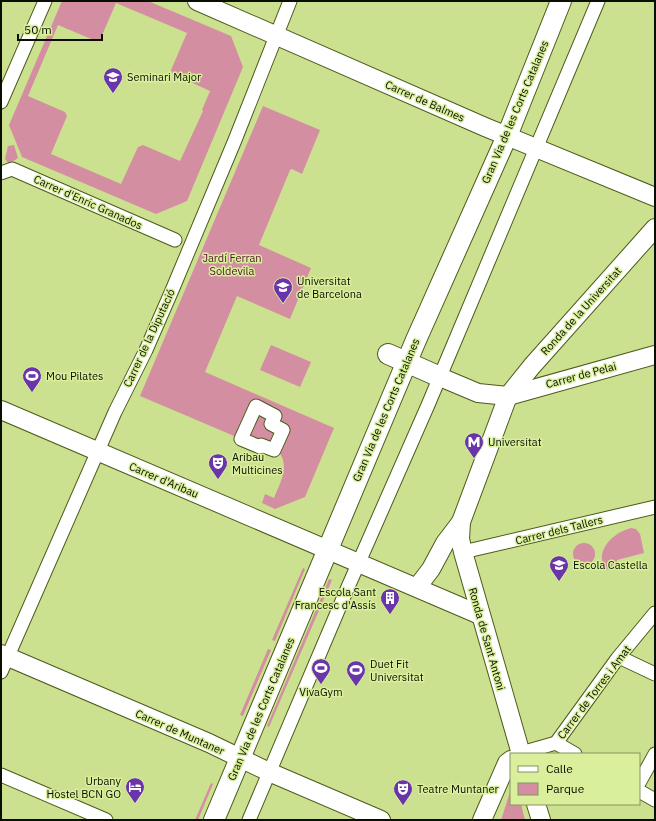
<svg xmlns="http://www.w3.org/2000/svg" width="656" height="821" font-family="'IBM Plex Sans',sans-serif">
	<style>
		.green { fill: #d48ea2; fill-rule: evenodd }
		.lines { fill: none; stroke-linecap: round; stroke-linejoin: round }
		.street-casing { stroke: #4c5a1c; stroke-width: 15 }
		.secondary-casing { stroke: #4c5a1c; stroke-width: 20 }
		.primary-casing { stroke: #4c5a1c; stroke-width: 22 }
		.street { stroke: #fff; stroke-width: 13 }
		.secondary { stroke: #fff; stroke-width: 18 }
		.primary { stroke: #fff; stroke-width: 20 }
		.labels { text-anchor: middle; stroke-width: 3; stroke-linejoin: round; paint-order: stroke }
		.poi-label { font-size: 11px; fill: #090e00; stroke: #d9ef9c; text-anchor: start }
		.street-label { font-size: 11px; fill: #090e00; stroke: #d9ef9c }
		.park-label { font-size: 11px; fill: #52112b; stroke: #d9ef9c }
	</style>
	<rect width="100%" height="100%" fill="#cce18f"/>
	<!-- green -->
	<g class="green">
		<path d="M 62,1 L 148,1 L 231,36 L 243,67 L 187,201 L 156,214 L 22,157 L 9,125 ZM 116,3 L 187,33 L 171,70 L 173,74 L 210,91 L 202,110 L 203,111 L 180,161 L 143,145 L 138,147 L 121,184 L 51,154 L 67,116 L 65,112 L 28,96 L 58,25 L 96,41 L 100,40 Z"/>
		<path d="M 263,106 L 320,130 L 302,174 L 292,169 L 290,170 L 259,245 L 311,268 L 290,319 L 237,296 L 205,372 L 334,428 L 305,497 L 275,509 L 262,503 L 265,494 L 274,498 C 280,482 290,467 279,452 L 260,447 L 140,396 Z"/>
		<path d="M 14,145 L 18,158 L 9,164 L 5,159 L 8,146 Z"/>
		<path d="M 271,345 L 311,362 L 300,387 L 260,370 Z"/>
		<path d="M 631,528 L 636,529 L 640,534 L 644,553 L 617,560 L 618,568 L 609,570 L 606,569 C 593,551 614,532 631,528 Z"/>
		<circle cx="584" cy="554" r="11"/>
		<path d="M 303,568 L 305,569 L 275,641 L 272,640 Z"/>
		<path d="M 329,579 L 332,580 L 269,727 L 267,726 Z"/>
		<path d="M 268,649 L 271,650 L 243,716 L 240,715 Z"/>
		<path d="M 211,783 L 213,784 L 198,820 L 195,820 Z"/>
		<path d="M 511,789 L 511,804 L 521,804 L 525,820 L 501,820 Z"/>
	</g>
	<g class="lines">
		<!-- street casing -->
		<g class="street-casing">
			<g id="street">
				<path d="M 1,102 L 45,1"/>
				<path d="M 1,173 L 12,169 L 175,240"/>
				<path d="M 256,406 L 275,416 L 271,424 L 283,430 L 274,450 L 261,445 L 260,447 L 241,439 Z"/>
				<path d="M 463,552 L 655,507"/>
				<path d="M 619,657 L 655,674"/>
				<path d="M 1,672 L 115,412 L 146,350 L 173,288 L 235,140 L 290,1"/>
				<path d="M 556,743 L 575,754"/>
				<path d="M 521,753 L 556,743 L 617,659 L 655,613"/>
				<path d="M 1,775 L 106,820"/>
				<path d="M 639,783 L 655,754"/>
				<path d="M 639,791 L 655,800"/>
				<path d="M 249,820 L 348,587 L 428,405 L 598,1"/>
			</g>
		</g>
		<!-- secondary casing -->
		<g class="secondary-casing">
			<g id="secondary">
				<path d="M 197,1 L 485,127 L 655,197"/>
				<path d="M 440,377 L 478,393 L 508,396 L 655,355"/>
				<path d="M 1,410 L 480,615"/>
				<path d="M 461,522 L 460,539 L 463,552 L 521,754"/>
				<path d="M 418,586 L 431,569 L 445,543 L 461,522 L 508,396 L 532,366 L 655,228"/>
				<path d="M 1,654 L 209,743 L 269,772 L 381,820"/>
				<path d="M 536,804 L 541,820"/>
				<path d="M 482,820 L 507,763 L 511,760"/>
			</g>
		</g>
		<!-- primary casing -->
		<g class="primary-casing">
			<g id="primary">
				<path d="M 388,354 L 440,377"/>
				<path d="M 214,820 L 416,340 L 507,136 L 561,1"/>
			</g>
		</g>
		<!-- street -->
		<use href="#street" class="street"/>
		<!-- secondary -->
		<use href="#secondary" class="secondary"/>
		<!-- primary -->
		<use href="#primary" class="primary"/>
	</g>
	<!-- icons -->
	<defs>
		<g id="university-pin" transform="scale(1)"><path d="M0 17L-7.5 6A9.5 9.5 0 1 1 7.5 6Z" fill="#6a34aa" stroke="#d9ef9c"/><path d="M0-5L7-2L0 1L-7-2ZM-4 1L0 2.5L4 1V4Q0 6-4 4Z" fill="#fff"/></g>
		<g id="stadium-pin" transform="scale(1)"><path d="M0 17L-7.5 6A9.5 9.5 0 1 1 7.5 6Z" fill="#6a34aa" stroke="#d9ef9c"/><path d="M0-5a6.5 5 0 1 0 0 10a6.5 5 0 1 0 0-10ZM-3.5-1.8h7v3.6h-7Z" fill="#fff"/></g>
		<g id="metro-pin" transform="scale(1)"><path d="M0 17L-7.5 6A9.5 9.5 0 1 1 7.5 6Z" fill="#6a34aa" stroke="#d9ef9c"/><path d="M-5.5 5V-5H-3L0 0L3-5H5.5V5H3V-.5L0 4L-3-.5V5Z" fill="#fff"/></g>
		<g id="theatre-pin" transform="scale(1)"><path d="M0 17L-7.5 6A9.5 9.5 0 1 1 7.5 6Z" fill="#6a34aa" stroke="#d9ef9c"/><path d="M-5-5.5Q0-4 5-5.5V0Q5 5 0 6Q-5 5-5 0ZM-3.3-2.5H-1v1.5H-3.3ZM1-2.5H3.3v1.5H1ZM-2.8 1Q0 5.5 2.8 1Z" fill="#fff"/></g>
		<g id="school-pin" transform="scale(1)"><path d="M0 17L-7.5 6A9.5 9.5 0 1 1 7.5 6Z" fill="#6a34aa" stroke="#d9ef9c"/><path d="M0-5L7-2L0 1L-7-2ZM-4 1L0 2.5L4 1V4Q0 6-4 4Z" fill="#fff"/></g>
		<g id="building-pin" transform="scale(1)"><path d="M0 17L-7.5 6A9.5 9.5 0 1 1 7.5 6Z" fill="#6a34aa" stroke="#d9ef9c"/><path d="M-4-6H4V6H1V3H-1V6H-4ZM-2.5-4.3h1.7v1.8h-1.7ZM.8-4.3h1.7v1.8H.8ZM-2.5-1h1.7V.8h-1.7ZM.8-1h1.7V.8H.8Z" fill="#fff"/></g>
		<g id="hotel-pin" transform="scale(1)"><path d="M0 17L-7.5 6A9.5 9.5 0 1 1 7.5 6Z" fill="#6a34aa" stroke="#d9ef9c"/><path d="M-6-4.5h1.5V1H6V5H4.5V3h-9V5H-6ZM-4 0a1.8 1.8 0 1 1 3.6 0ZM.5 0V-2.5h3Q6-2.5 6 0Z" fill="#fff"/></g>
	</defs>
	<g fill-rule="evenodd">
		<use href="#university-pin" x="113" y="77"/>
		<use href="#university-pin" x="283" y="287"/>
		<use href="#stadium-pin" x="32" y="376"/>
		<use href="#metro-pin" x="474" y="442"/>
		<use href="#theatre-pin" x="218" y="463"/>
		<use href="#school-pin" x="559" y="565"/>
		<use href="#building-pin" x="390" y="598"/>
		<use href="#stadium-pin" x="321" y="668"/>
		<use href="#stadium-pin" x="356" y="670"/>
		<use href="#hotel-pin" x="135" y="787"/>
		<use href="#theatre-pin" x="403" y="789"/>
	</g>
	<g class="labels">
		<!-- poi labels -->
		<g class="poi-label">
			<text x="127" y="81">Seminari Major</text>
			<text x="297" y="285">Universitat<tspan x="297" dy="13">de Barcelona</tspan></text>
			<text x="46" y="380">Mou Pilates</text>
			<text x="488" y="446">Universitat</text>
			<text x="232" y="461">Aribau<tspan x="232" dy="13">Multicines</tspan></text>
			<text x="573" y="569">Escola Castella</text>
			<text x="376" y="596" text-anchor="end">Escola Sant<tspan x="376" dy="13">Francesc d'Assís</tspan></text>
			<text x="370" y="668">Duet Fit<tspan x="370" dy="13">Universitat</tspan></text>
			<text x="321" y="696" text-anchor="middle">VivaGym</text>
			<text x="121" y="785" text-anchor="end">Urbany<tspan x="121" dy="13">Hostel BCN GO</tspan></text>
			<text x="417" y="793">Teatre Muntaner</text>
		</g>
		<!-- street labels -->
		<g class="street-label">
			<text transform="translate(425 101) rotate(24)" y="4">Carrer de Balmes</text>
			<text transform="translate(515 112) rotate(-67)" y="4">Gran Via de les Corts Catalanes</text>
			<text transform="translate(88 202) rotate(24)" y="4">Carrer d'Enric Granados</text>
			<text transform="translate(581 311) rotate(-48)" y="4">Ronda de la Universitat</text>
			<text transform="translate(149 338) rotate(-65)" y="4">Carrer de la Diputació</text>
			<text transform="translate(581 375) rotate(-15)" y="4">Carrer de Pelai</text>
			<text transform="translate(386 410) rotate(-67)" y="4">Gran Via de les Corts Catalanes</text>
			<text transform="translate(164 480) rotate(23)" y="4">Carrer d'Aribau</text>
			<text transform="translate(559 530) rotate(-14)" y="4">Carrer dels Tallers</text>
			<text transform="translate(487 639) rotate(74)" y="4">Ronda de Sant Antoni</text>
			<text transform="translate(594 692) rotate(-53)" y="4">Carrer de Torres i Amat</text>
			<text transform="translate(261 709) rotate(-67)" y="4">Gran Via de les Corts Catalanes</text>
			<text transform="translate(180 732) rotate(24)" y="4">Carrer de Muntaner</text>
		</g>
		<!-- park labels -->
		<g class="park-label">
			<text x="232" y="262">Jardí Ferran<tspan x="232" dy="13">Soldevila</tspan></text>
		</g>
	</g>
	<!-- border -->
	<rect width="656" height="821" fill="none" stroke="#090e00" stroke-width="4"/>
	<!-- legend -->
	<rect x="510" y="753" width="130" height="52" fill="#d9ef9c" stroke="#86955e"/>
	<rect x="518" y="766" width="20" height="6" fill="#ffffff" stroke="#86955e"/>
	<text x="546" y="773" font-size="12" fill="#090e00">Calle</text>
	<rect x="518" y="783" width="20" height="12" fill="#d48ea2" stroke="#86955e"/>
	<text x="546" y="793" font-size="12" fill="#090e00">Parque</text>
	<!-- scale -->
	<path d="M18 34v6h84v-6" fill="none" stroke="#090e00" stroke-width="2"/>
	<text x="24" y="34" font-size="12" fill="#090e00" stroke="#d9ef9c" stroke-width="3" paint-order="stroke">50 m</text>
</svg>
